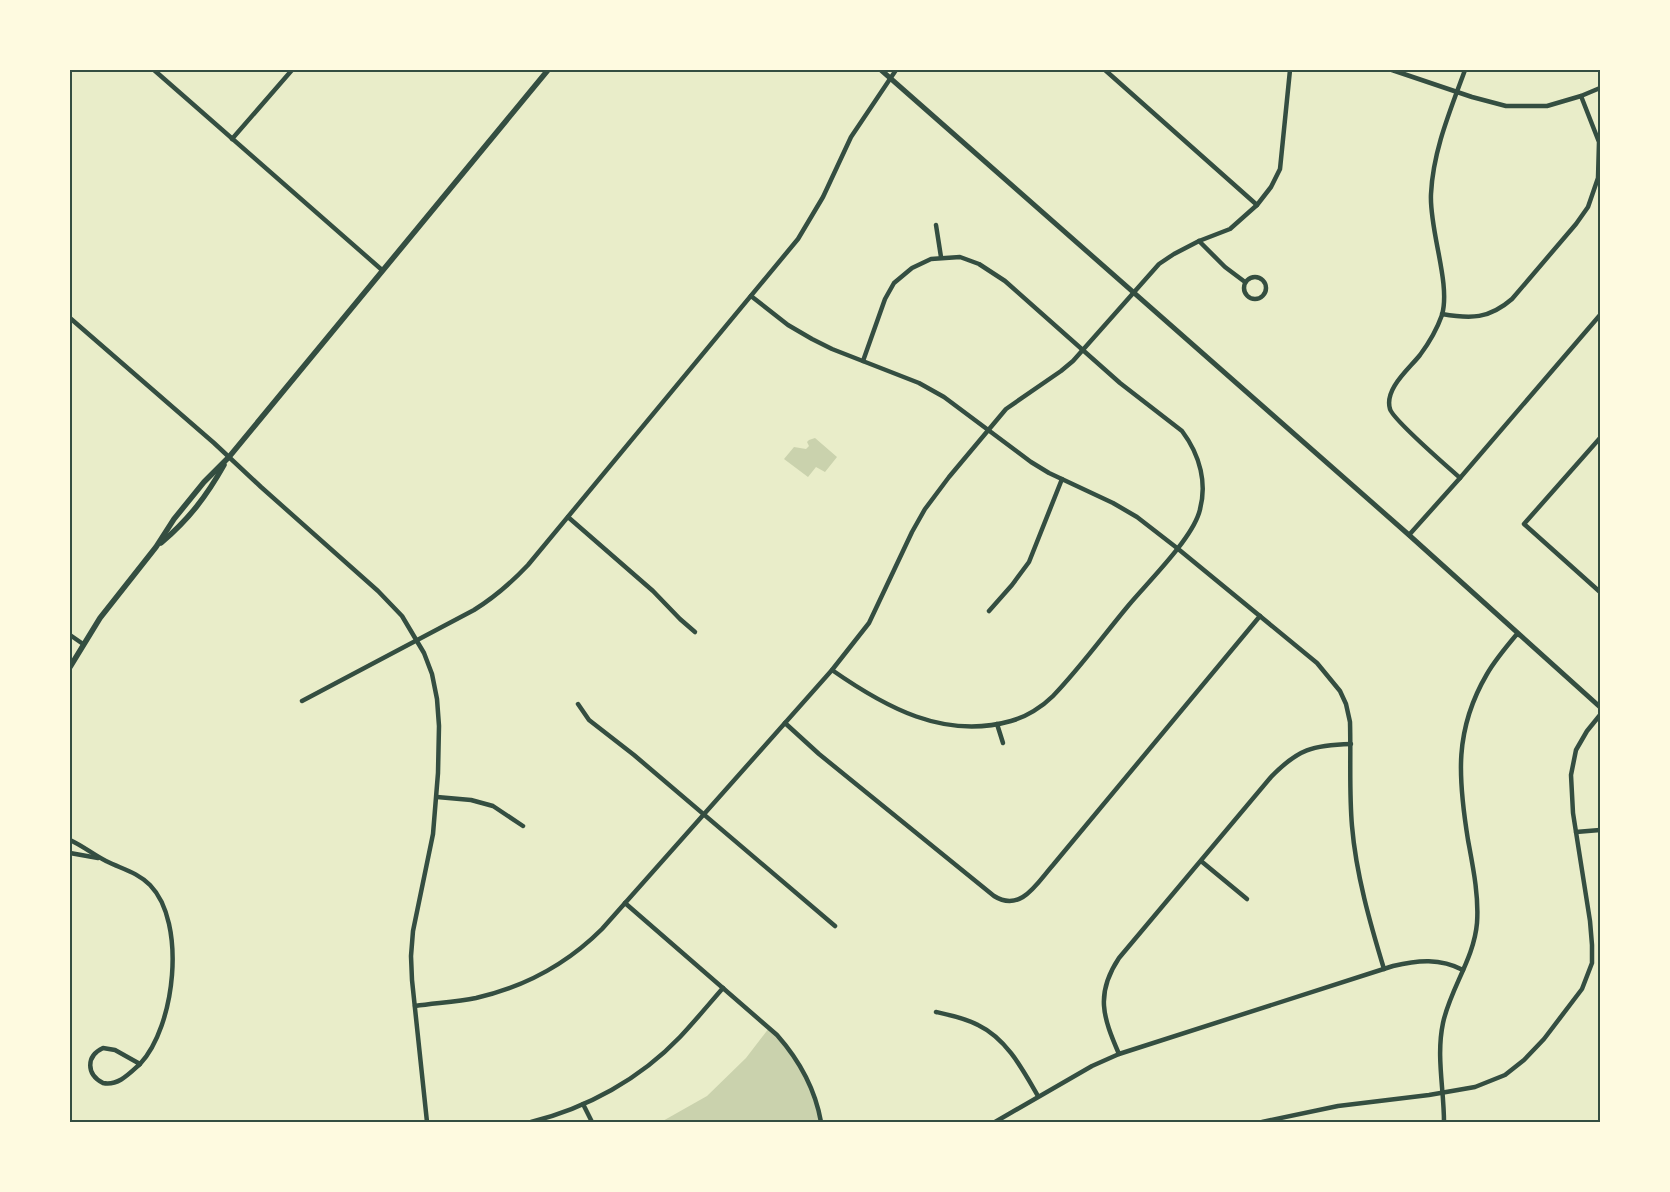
<svg xmlns="http://www.w3.org/2000/svg" width="1670" height="1192" font-family="'Nunito Sans',sans-serif">
	<style>
		.green { fill: #cad2ad }
		.lines { fill: none; stroke-linecap: round; stroke-linejoin: round }
		.minor { stroke: #344e41; stroke-width: 4.5 }
		.tertiary { stroke: #344e41; stroke-width: 5 }
		.secondary { stroke: #344e41; stroke-width: 5.5 }
		.neatline { fill: none; stroke: #344e41; stroke-width: 2 }
	</style>
	<rect width="100%" height="100%" fill="#e9edc9"/>
	<!-- green -->
	<g class="green">
		<path d="M 815,438 L 837,457 L 825,472 L 816,467 L 808,477 L 784,459 L 794,447 L 806,449 L 809,446 L 807,442 L 809,440 Z"/>
		<path d="M 769,1028 L 790,1050 L 814,1092 L 820,1122 L 661,1122 L 707,1096 L 746,1058 Z"/>
	</g>
	<g class="lines">
		<!-- minor -->
		<g class="minor">
			<path d="M 154,70 L 382,270"/>
			<path d="M 1105,70 L 1257,205"/>
			<path d="M 1392,70 L 1472,97 L 1506,106 L 1547,106 L 1581,96"/>
			<path d="M 232,139 L 292,70"/>
			<path d="M 936,225 L 941,257"/>
			<path d="M 1199,241 L 1225,267 L 1245,282"/>
			<circle cx="1255" cy="288" r="11"/>
			<path d="M 751,296 L 788,325 L 812,339 L 832,349 L 919,383 L 944,397 L 1031,462 L 1049,473 L 1113,503 L 1137,517 L 1177,548 L 1317,663 L 1340,691 L 1346,704 L 1350,722 C 1351,757 1349,792 1352,826 C 1356,874 1370,923 1384,969"/>
			<path d="M 1442,314 C 1471,319 1489,319 1512,299 L 1576,224 L 1588,207 L 1598,178 L 1599,142 L 1581,96 L 1600,88"/>
			<path d="M 70,318 L 214,443 L 261,487 L 378,591 L 402,616 L 424,653 L 432,674 L 437,699 L 439,726 L 438,773 L 433,834 L 413,931 L 411,956 L 412,980 L 427,1122"/>
			<path d="M 1600,438 L 1524,524 L 1600,592"/>
			<path d="M 1460,478 C 1448,467 1393,420 1390,409 C 1384,389 1409,369 1420,355 C 1429,343 1437,329 1442,315 C 1451,283 1429,230 1431,194 C 1433,151 1450,111 1465,70"/>
			<path d="M 568,517 L 653,591 L 680,619 L 695,632"/>
			<path d="M 1409,535 L 1460,478 L 1600,315"/>
			<path d="M 989,611 L 1012,585 L 1029,562 L 1062,479"/>
			<path d="M 70,635 L 83,644"/>
			<path d="M 832,670 C 885,707 944,740 1011,721 C 1026,717 1042,707 1053,696 C 1080,668 1103,636 1128,606 C 1148,582 1190,541 1199,513 C 1208,484 1200,455 1182,431 L 1120,383 L 1005,281 L 979,264 L 960,257 L 931,259 L 912,268 L 894,283 L 885,299 L 863,361"/>
			<path d="M 302,701 L 474,610 C 495,597 511,583 528,565 L 798,239 L 823,197 L 851,137 L 896,70"/>
			<path d="M 578,704 L 589,720 L 634,755 L 835,926"/>
			<path d="M 785,723 L 819,754 L 994,896 C 1021,913 1037,883 1053,865 L 1260,616"/>
			<path d="M 997,724 L 1003,743"/>
			<path d="M 437,797 L 471,800 L 493,806 L 523,826"/>
			<path d="M 1576,832 L 1600,830"/>
			<path d="M 70,840 C 83,846 94,855 106,861 C 122,869 137,872 150,885 C 187,923 175,1027 140,1064"/>
			<path d="M 70,853 L 98,858"/>
			<path d="M 1201,861 L 1247,899"/>
			<path d="M 625,903 L 777,1035 C 800,1061 815,1088 821,1122"/>
			<path d="M 415,1006 C 435,1003 456,1002 476,998 C 524,987 567,964 602,929 L 832,670 L 869,623 L 912,532 L 925,509 L 949,477 L 1006,409 L 1061,371 L 1073,361 L 1159,264 L 1174,254 L 1199,241 L 1230,229 L 1257,205 L 1271,187 L 1280,169 L 1290,70"/>
			<path d="M 936,1012 C 950,1015 965,1018 978,1025 C 1007,1039 1023,1070 1038,1096"/>
			<path d="M 103,1048 L 115,1050 L 140,1064 C 129,1074 118,1086 103,1083 C 86,1074 86,1056 103,1048 Z"/>
			<path d="M 1119,1054 C 1103,1017 1095,994 1119,958 L 1271,777 C 1298,749 1313,745 1351,744"/>
			<path d="M 583,1104 L 592,1122"/>
			<path d="M 531,1122 C 587,1108 640,1079 680,1037 C 695,1021 709,1004 723,988"/>
			<path d="M 995,1122 L 1092,1066 L 1119,1054 L 1393,966 C 1418,960 1440,958 1463,970"/>
			<path d="M 1262,1122 L 1338,1106 L 1429,1095 L 1475,1087 L 1505,1075 L 1524,1060 L 1544,1039 L 1582,989 L 1592,963 L 1592,945 L 1590,921 L 1573,813 L 1571,775 L 1576,750 L 1587,731 L 1600,715"/>
			<path d="M 1444,1122 C 1444,1089 1436,1056 1443,1023 C 1450,989 1474,959 1477,923 C 1479,896 1473,867 1468,840 C 1458,778 1454,730 1487,674 C 1495,660 1506,647 1517,634 L 1519,635"/>
		</g>
		<!-- tertiary -->
		<path class="tertiary" d="M 881,70 L 1409,535 L 1600,707"/>
		<!-- secondary -->
		<g class="secondary">
			<path d="M 161,543 C 189,519 206,497 224,465"/>
			<path d="M 70,667 L 100,618 L 156,547 L 174,519 L 204,482 L 229,457 L 548,70"/>
		</g>
	</g>
	<!-- border -->
	<rect width="1670" height="1192" fill="none" stroke="#fefae0" stroke-width="142"/>
	<rect x="71" y="71" width="1528" height="1050" class="neatline"/>
</svg>
